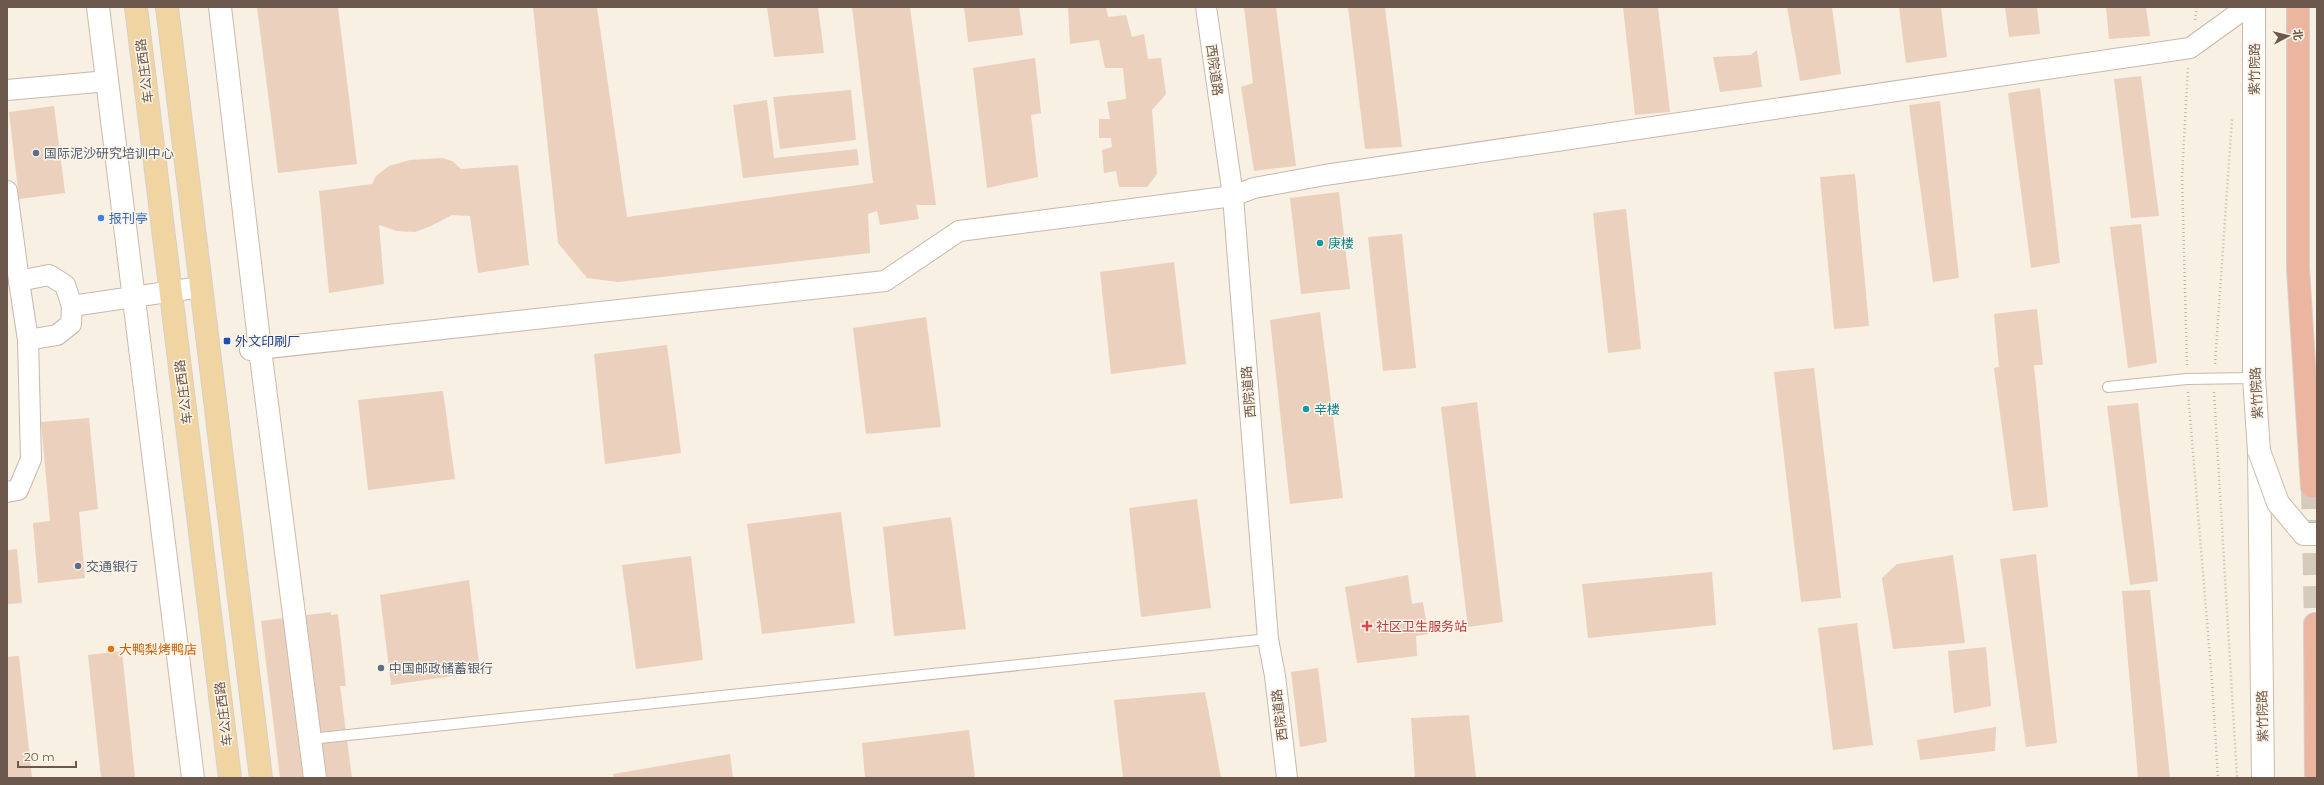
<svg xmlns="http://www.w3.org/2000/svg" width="2324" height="785" font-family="Montserrat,'Noto Sans SC',sans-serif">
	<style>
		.building { fill: #ead0bd }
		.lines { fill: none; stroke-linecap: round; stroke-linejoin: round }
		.highway-tunnel { stroke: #d5cabc; stroke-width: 22; stroke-dasharray: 22 11; stroke-linecap: butt }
		.lane-casing { stroke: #c7b8ab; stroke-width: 12 }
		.street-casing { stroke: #c7b8ab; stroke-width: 22 }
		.secondary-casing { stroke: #ccbaab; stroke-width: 24 }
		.primary-casing { stroke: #d6d0cd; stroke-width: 24 }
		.highway-casing { stroke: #d6d0cd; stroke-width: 24 }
		.path { stroke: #ceb3a1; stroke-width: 2.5; stroke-dasharray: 1 3; stroke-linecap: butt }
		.lane { stroke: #fff; stroke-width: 10 }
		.street { stroke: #fff; stroke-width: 20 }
		.secondary { stroke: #fff; stroke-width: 22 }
		.primary { stroke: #f0d4a2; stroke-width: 22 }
		.highway { stroke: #ebb5a0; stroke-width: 22 }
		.secondary-bridge-casing { stroke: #ccbaab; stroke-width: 24; stroke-linecap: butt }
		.secondary-bridge { stroke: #fff; stroke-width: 22 }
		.service-dot { fill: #5c6f8a; stroke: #fcf4e7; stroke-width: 1.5 }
		.shop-dot { fill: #3f7fe0; stroke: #fcf4e7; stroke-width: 1.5 }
		.culture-dot { fill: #0f9aa8; stroke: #fcf4e7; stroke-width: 1.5 }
		.transit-dot { fill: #1a4fb4; stroke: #fcf4e7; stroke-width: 1.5 }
		.health-dot { fill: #e0444e; stroke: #fcf4e7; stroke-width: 1.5 }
		.food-dot { fill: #e8710a; stroke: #fcf4e7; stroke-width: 1.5 }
		.labels { text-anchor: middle; stroke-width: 3; stroke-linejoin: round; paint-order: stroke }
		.street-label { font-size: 13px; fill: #6c584c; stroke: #fcf4e7 }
		.service-label { font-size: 13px; fill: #4e5e75; stroke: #fcf4e7; text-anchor: start }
		.shop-label { font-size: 13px; fill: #366cbe; stroke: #fcf4e7; text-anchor: start }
		.culture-label { font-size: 13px; fill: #0d838f; stroke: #fcf4e7; text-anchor: start }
		.transit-label { font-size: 13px; fill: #164399; stroke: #fcf4e7; text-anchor: start }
		.health-label { font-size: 13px; fill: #be3a42; stroke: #fcf4e7; text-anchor: start }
		.food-label { font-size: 13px; fill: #c56008; stroke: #fcf4e7; text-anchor: start }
	</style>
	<rect width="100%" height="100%" fill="#f8f0e2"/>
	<!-- building -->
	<g class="building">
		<path d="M 257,7 L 338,7 L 357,164 L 278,173 Z"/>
		<path d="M 533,7 L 597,7 L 627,217 L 873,183 L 852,7 L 910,7 L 936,205 L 916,205 L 919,219 L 880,225 L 877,211 L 868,214 L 870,253 L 618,282 L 587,278 L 558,243 Z"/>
		<path d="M 767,7 L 818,7 L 824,53 L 774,57 Z"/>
		<path d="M 964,7 L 1019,7 L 1023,35 L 968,42 Z"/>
		<path d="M 1068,7 L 1106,7 L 1108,17 L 1126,15 L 1132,37 L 1144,34 L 1148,59 L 1161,58 L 1166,94 L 1152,110 L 1157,174 L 1147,187 L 1119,187 L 1116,171 L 1104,173 L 1102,150 L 1112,147 L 1111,138 L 1099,138 L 1099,119 L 1110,119 L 1107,102 L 1126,99 L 1123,68 L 1105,68 L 1099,40 L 1070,44 Z"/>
		<path d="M 1244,7 L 1276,7 L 1296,166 L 1254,171 L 1241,87 L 1253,83 Z"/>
		<path d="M 1348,7 L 1385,7 L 1402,147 L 1365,149 Z"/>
		<path d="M 1623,7 L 1658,7 L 1670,112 L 1635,115 Z"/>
		<path d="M 1787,7 L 1832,7 L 1841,74 L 1800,81 Z"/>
		<path d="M 1899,7 L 1941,7 L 1947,57 L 1906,63 Z"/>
		<path d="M 2005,7 L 2037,7 L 2040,34 L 2009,37 Z"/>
		<path d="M 2106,7 L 2146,7 L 2150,36 L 2109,39 Z"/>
		<path d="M 1757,50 L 1762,87 L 1720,92 L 1713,57 L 1751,55 Z"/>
		<path d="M 1035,58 L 1041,113 L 1031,115 L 1038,177 L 987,188 L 973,68 Z"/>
		<path d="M 2141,76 L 2159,216 L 2131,218 L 2114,79 Z"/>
		<path d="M 2040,88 L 2060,263 L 2031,268 L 2008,93 Z"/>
		<path d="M 851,90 L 856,140 L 780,149 L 773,97 Z"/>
		<path d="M 767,100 L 774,158 L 857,149 L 859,165 L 743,178 L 733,105 Z"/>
		<path d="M 1940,101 L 1959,278 L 1933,282 L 1909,105 Z"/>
		<path d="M 54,106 L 65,193 L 19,199 L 9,112 Z"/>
		<path d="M 442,158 L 452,161 L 461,169 L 518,165 L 529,265 L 478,273 L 470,216 L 452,215 L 431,226 L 415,232 L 397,231 L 379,225 L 384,284 L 329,293 L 319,191 L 372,184 L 376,176 L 389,166 L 410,160 Z"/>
		<path d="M 1855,174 L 1869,326 L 1834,329 L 1820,177 Z"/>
		<path d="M 1339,192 L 1350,289 L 1301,294 L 1290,198 Z"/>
		<path d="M 1626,209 L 1641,349 L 1608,353 L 1593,213 Z"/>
		<path d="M 2141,224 L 2157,363 L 2128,368 L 2110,227 Z"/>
		<path d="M 1402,234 L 1416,368 L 1383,371 L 1368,237 Z"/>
		<path d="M 1174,262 L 1186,364 L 1111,374 L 1100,272 Z"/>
		<path d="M 2037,309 L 2043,365 L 2034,365 L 2048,507 L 2013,511 L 1994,368 L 1999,367 L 1994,314 Z"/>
		<path d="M 1320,312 L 1343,498 L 1290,504 L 1270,320 Z"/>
		<path d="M 926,317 L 941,427 L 866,434 L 853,328 Z"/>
		<path d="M 667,345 L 681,453 L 605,464 L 594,354 Z"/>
		<path d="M 1814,368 L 1841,598 L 1801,602 L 1774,372 Z"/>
		<path d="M 443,391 L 455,479 L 368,490 L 358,400 Z"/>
		<path d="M 1477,402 L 1503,622 L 1468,627 L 1441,407 Z"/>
		<path d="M 2138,403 L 2158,581 L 2130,585 L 2107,406 Z"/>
		<path d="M 89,418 L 98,509 L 79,512 L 85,578 L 38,583 L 33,523 L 50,521 L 41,422 Z"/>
		<path d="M 1197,499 L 1211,608 L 1141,617 L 1129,508 Z"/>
		<path d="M 841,512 L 855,623 L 762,634 L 747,524 Z"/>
		<path d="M 951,517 L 966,629 L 894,636 L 883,527 Z"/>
		<path d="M 17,549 L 22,603 L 7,604 L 7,550 Z"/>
		<path d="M 2036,554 L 2057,743 L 2026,747 L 2000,559 Z"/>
		<path d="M 1953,555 L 1965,643 L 1893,649 L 1882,578 L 1897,564 Z"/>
		<path d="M 691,556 L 703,660 L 636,669 L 622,565 Z"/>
		<path d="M 1712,572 L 1716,625 L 1588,638 L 1582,584 Z"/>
		<path d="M 1408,575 L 1412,604 L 1423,602 L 1428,634 L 1416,636 L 1417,656 L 1357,663 L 1345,587 Z"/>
		<path d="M 469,580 L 480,672 L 391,685 L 380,595 Z"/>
		<path d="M 2150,590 L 2170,777 L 2138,778 L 2122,591 Z"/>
		<path d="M 331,612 L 331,615 L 338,614 L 346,686 L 340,686 L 352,778 L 280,778 L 261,621 Z"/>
		<path d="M 1857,623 L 1873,745 L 1833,750 L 1818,628 Z"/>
		<path d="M 1986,647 L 1991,706 L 1954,713 L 1948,651 Z"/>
		<path d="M 122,651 L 135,778 L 101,778 L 88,655 Z"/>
		<path d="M 19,656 L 32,778 L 7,778 L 7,657 Z"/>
		<path d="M 1318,668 L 1327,742 L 1300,747 L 1291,672 Z"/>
		<path d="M 1205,692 L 1221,778 L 1123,778 L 1114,700 Z"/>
		<path d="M 1469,715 L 1476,778 L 1415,778 L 1411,718 Z"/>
		<path d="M 1996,727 L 1995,751 L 1920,760 L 1917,740 Z"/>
		<path d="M 969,730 L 975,778 L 865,778 L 862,743 Z"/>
		<path d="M 730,754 L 733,778 L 614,778 L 613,774 Z"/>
	</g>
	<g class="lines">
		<!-- highway-tunnel -->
		<path class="highway-tunnel" d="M 2312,487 L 2315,624"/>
		<!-- lane casing -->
		<g class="lane-casing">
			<g id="lane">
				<path d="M 2108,387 L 2187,379 L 2254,378"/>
				<path d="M 310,739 L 1268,639"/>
			</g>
		</g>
		<!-- street casing -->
		<g class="street-casing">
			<g id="street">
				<path d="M 1206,7 L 1233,196 L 1268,639 L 1275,676 L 1287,778"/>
				<path d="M 7,90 L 108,81"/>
				<path d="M 7,191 L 19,281"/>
				<path d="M 72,306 L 71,324 L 57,335 L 28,340 L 19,281 L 49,275 L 65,285 L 72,306 L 201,287"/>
				<path d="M 250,350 L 885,281 L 959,231 L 1233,196 L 1254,188 L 1325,175 L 2190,48 L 2247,7"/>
				<path d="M 7,492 L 18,490 L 31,459 L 28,340"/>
			</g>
		</g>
		<!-- secondary casing -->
		<g class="secondary-casing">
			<g id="secondary">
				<path d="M 98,7 L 193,778"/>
				<path d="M 220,7 L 260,349 L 315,778"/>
				<path d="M 2254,7 L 2254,378 L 2259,451 L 2263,778"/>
			</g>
		</g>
		<!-- primary casing -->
		<g class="primary-casing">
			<g id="primary">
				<path d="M 136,7 L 230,778"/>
				<path d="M 167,7 L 261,778"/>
			</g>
		</g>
		<!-- highway casing -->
		<g class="highway-casing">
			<g id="highway">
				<path d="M 2298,7 L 2298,269 L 2312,487"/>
				<path d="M 2315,624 L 2316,778"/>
			</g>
		</g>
		<!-- path -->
		<g class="path">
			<path d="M 2195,20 L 2197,7"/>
			<path d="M 2215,364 L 2232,119"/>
			<path d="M 2187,365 L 2182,177 L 2188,67"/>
			<path d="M 2188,392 L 2212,682 L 2218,778"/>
			<path d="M 2214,392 L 2237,778"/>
		</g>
		<!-- lane -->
		<use href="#lane" class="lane"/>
		<!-- street -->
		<use href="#street" class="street"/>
		<!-- secondary -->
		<use href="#secondary" class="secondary"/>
		<!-- primary -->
		<use href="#primary" class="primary"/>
		<!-- highway -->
		<use href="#highway" class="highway"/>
		<!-- secondary-bridge casing -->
		<g class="secondary-bridge-casing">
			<path id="secondary-bridge" d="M 2259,451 L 2278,503 L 2304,534 L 2317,534"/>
		</g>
		<!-- secondary-bridge -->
		<use href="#secondary-bridge" class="secondary-bridge"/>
	</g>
	<!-- markers -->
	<g class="service-dot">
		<circle cx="36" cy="153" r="4"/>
		<circle cx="78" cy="566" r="4"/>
		<circle cx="381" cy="668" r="4"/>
	</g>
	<circle class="shop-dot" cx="101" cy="218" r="4"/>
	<g class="culture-dot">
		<circle cx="1320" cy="243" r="4"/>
		<circle cx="1306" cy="409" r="4"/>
	</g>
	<rect class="transit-dot" x="223" y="337" width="8" height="8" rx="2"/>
	<path class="health-dot" d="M1365 620h4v4h4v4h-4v4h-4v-4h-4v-4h4z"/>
	<circle class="food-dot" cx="111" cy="649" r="4"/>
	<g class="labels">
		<!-- street labels -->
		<g class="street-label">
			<text transform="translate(2254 69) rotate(-90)" y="5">紫竹院路</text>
			<text transform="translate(1215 70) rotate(82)" y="5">西院道路</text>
			<text transform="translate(144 71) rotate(-97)" y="5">车公庄西路</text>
			<text transform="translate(183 392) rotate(-97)" y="5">车公庄西路</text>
			<text transform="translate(1248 392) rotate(-95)" y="5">西院道路</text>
			<text transform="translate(2256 393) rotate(-93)" y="5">紫竹院路</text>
			<text transform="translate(223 714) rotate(-97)" y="5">车公庄西路</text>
			<text transform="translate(1279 715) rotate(-97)" y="5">西院道路</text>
			<text transform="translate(2262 716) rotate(-91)" y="5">紫竹院路</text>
		</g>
		<!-- service labels -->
		<g class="service-label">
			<text x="44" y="158">国际泥沙研究培训中心</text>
			<text x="86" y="571">交通银行</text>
			<text x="389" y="673">中国邮政储蓄银行</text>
		</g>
		<!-- shop labels -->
		<g class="shop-label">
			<text x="109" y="223">报刊亭</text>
		</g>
		<!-- culture labels -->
		<g class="culture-label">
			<text x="1328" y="248">庚楼</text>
			<text x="1314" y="414">辛楼</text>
		</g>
		<!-- transit labels -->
		<g class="transit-label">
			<text x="235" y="346">外文印刷厂</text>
		</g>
		<!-- health labels -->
		<g class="health-label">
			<text x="1376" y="631">社区卫生服务站</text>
		</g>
		<!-- food labels -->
		<g class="food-label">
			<text x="119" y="654">大鸭梨烤鸭店</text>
		</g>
	</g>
	<!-- border -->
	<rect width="2324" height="785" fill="none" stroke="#6c584c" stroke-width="16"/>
	<!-- north arrow -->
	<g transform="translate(2288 36) rotate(83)" stroke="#fcf4e7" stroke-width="3" paint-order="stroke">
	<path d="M0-3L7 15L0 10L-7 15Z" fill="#6c584c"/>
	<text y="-6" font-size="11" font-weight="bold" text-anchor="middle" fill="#6c584c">北</text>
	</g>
	<!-- scale -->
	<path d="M18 761v6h58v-6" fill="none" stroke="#6c584c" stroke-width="2"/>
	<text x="24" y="761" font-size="12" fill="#6c584c" stroke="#fcf4e7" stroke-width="3" paint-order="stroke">20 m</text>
</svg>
